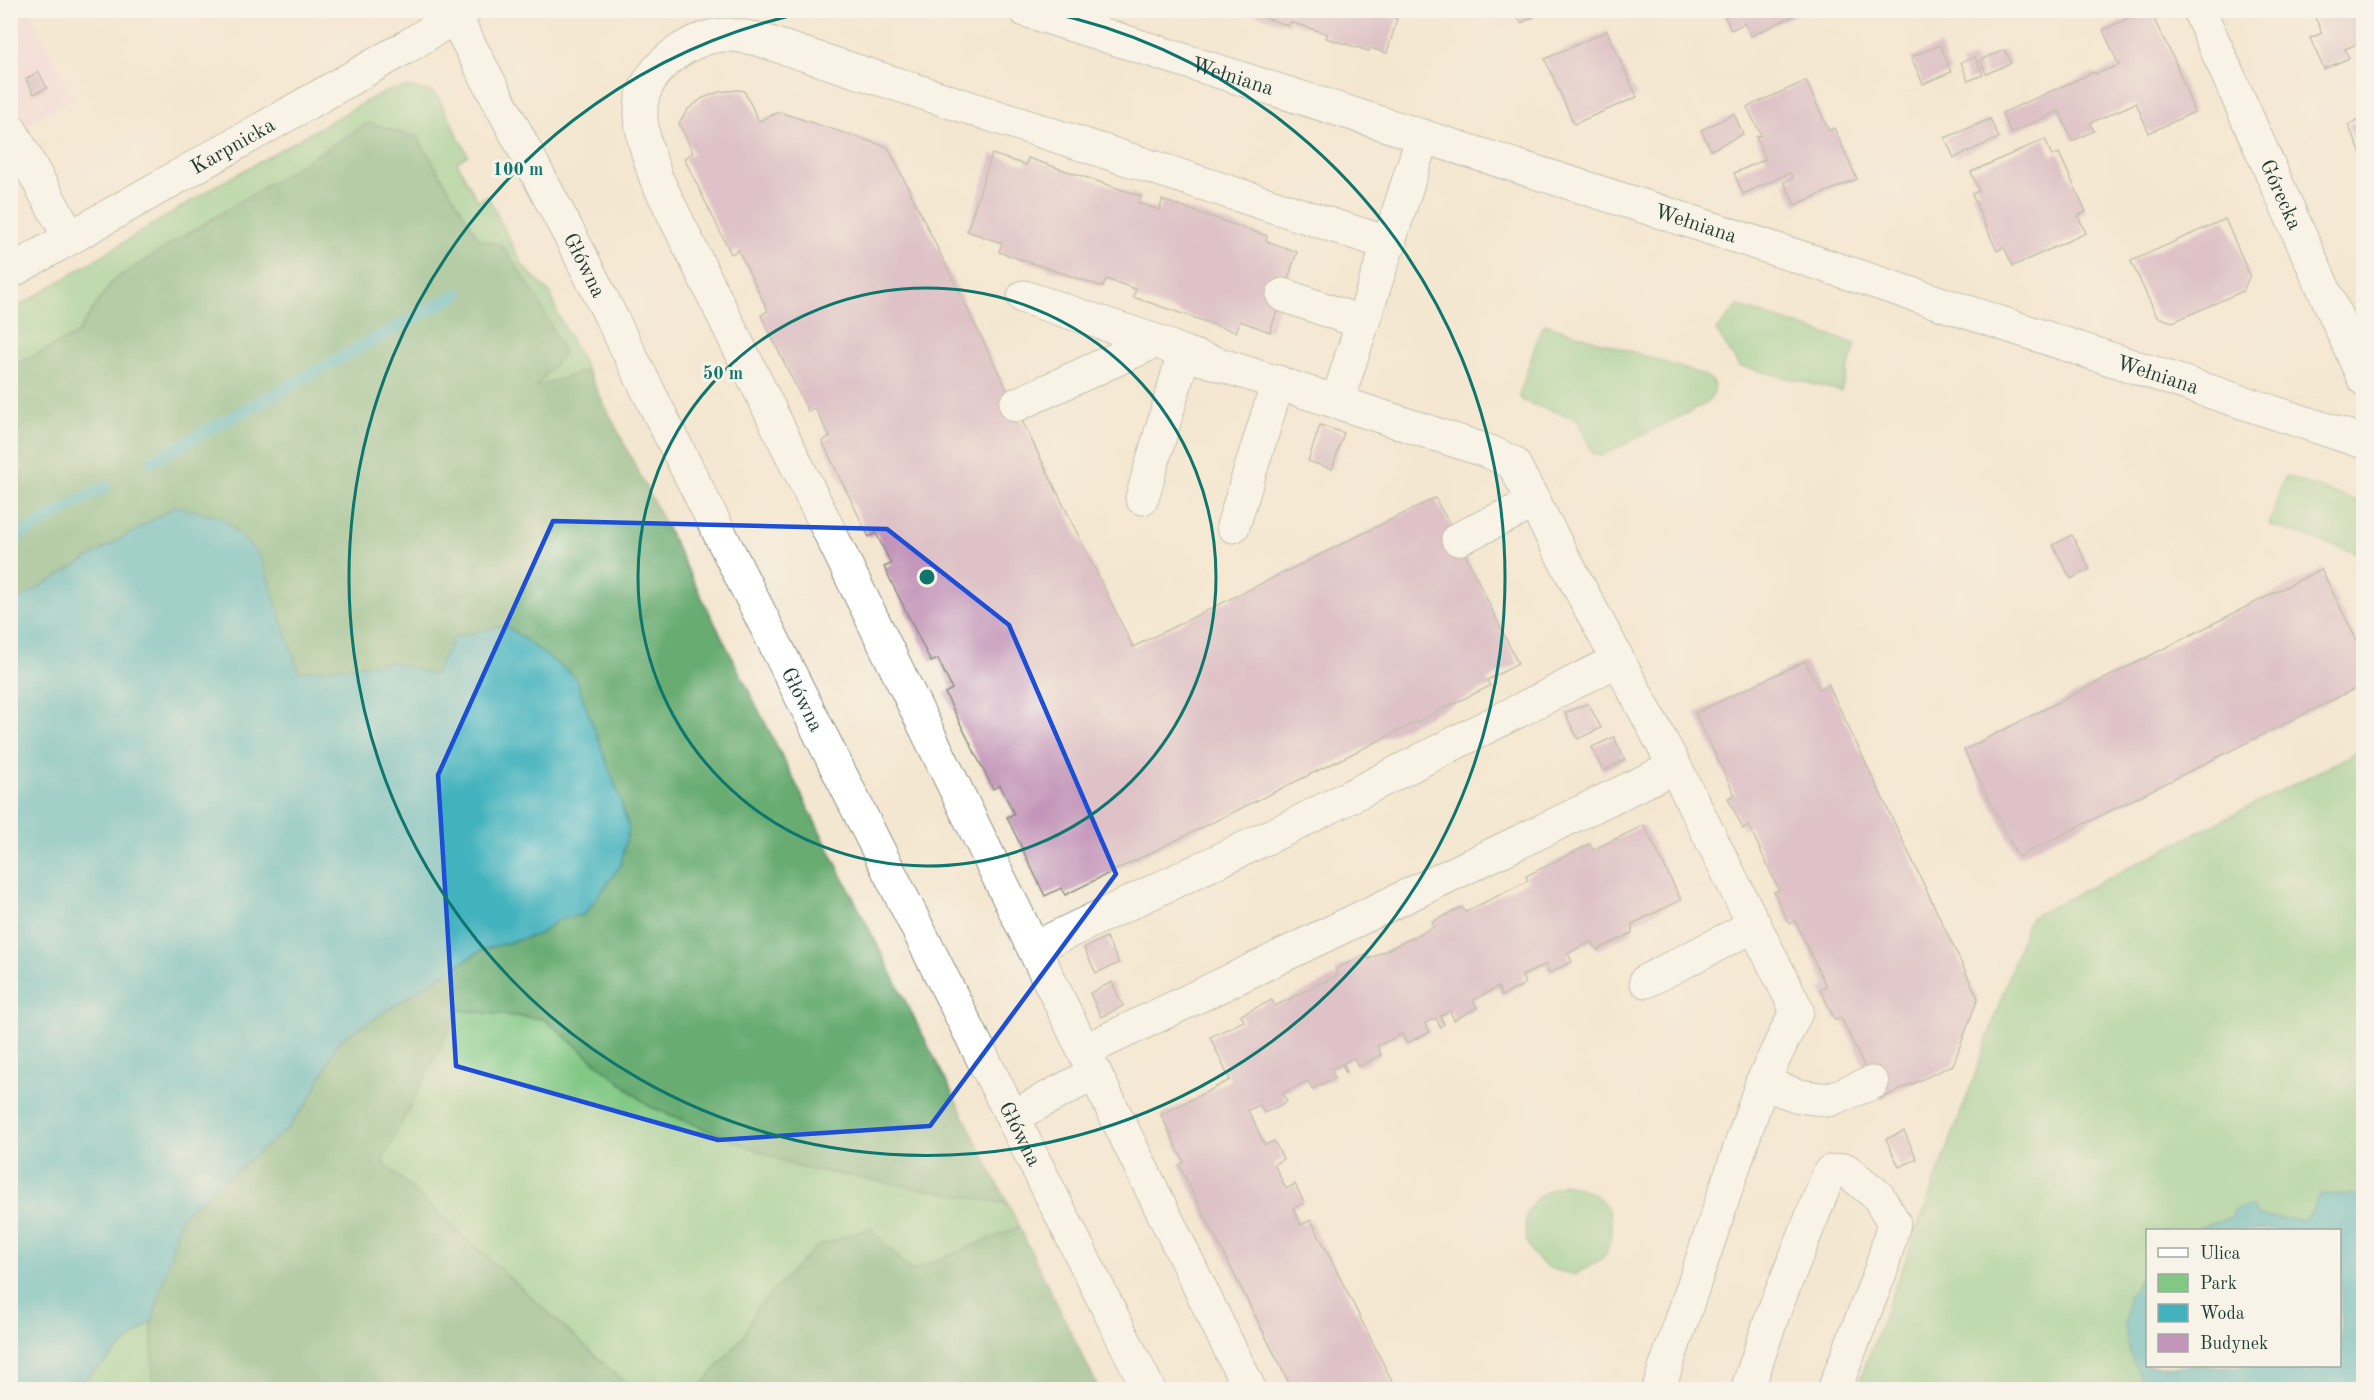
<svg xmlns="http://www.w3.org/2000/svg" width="2374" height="1400" font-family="'Old Standard TT',serif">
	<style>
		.built { fill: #f3cfdf }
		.green { fill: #80c884; stroke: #50825c; stroke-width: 1.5 }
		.forest { fill: #68ac72; stroke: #447453; stroke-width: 1.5 }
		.water { fill: #43b2be; stroke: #317879; stroke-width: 1.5 }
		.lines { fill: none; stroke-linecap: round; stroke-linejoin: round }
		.stream { stroke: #43b2be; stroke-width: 12 }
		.building { fill: #c395ba }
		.minor-casing { stroke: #8a9282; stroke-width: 35 }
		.minor { stroke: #fff; stroke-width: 33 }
		.marked { fill: none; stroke: #1d4ed8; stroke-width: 4.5; stroke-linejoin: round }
		.ring { fill: none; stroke: #0f766e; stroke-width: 3 }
		.labels { text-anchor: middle; stroke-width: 6; stroke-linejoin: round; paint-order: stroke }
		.street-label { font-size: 21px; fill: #1f3d34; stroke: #f7f3e8 }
		.centre { fill: #0f766e; stroke: #f7f3e8; stroke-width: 3 }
		.ring-label { font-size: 18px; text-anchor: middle; font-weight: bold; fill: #0f766e; stroke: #f7f3e8; stroke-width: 6; stroke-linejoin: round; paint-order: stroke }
	</style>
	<rect width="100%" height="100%" fill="#f7f3e8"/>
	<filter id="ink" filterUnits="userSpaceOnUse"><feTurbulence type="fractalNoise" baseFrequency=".0167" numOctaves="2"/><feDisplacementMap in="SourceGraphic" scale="12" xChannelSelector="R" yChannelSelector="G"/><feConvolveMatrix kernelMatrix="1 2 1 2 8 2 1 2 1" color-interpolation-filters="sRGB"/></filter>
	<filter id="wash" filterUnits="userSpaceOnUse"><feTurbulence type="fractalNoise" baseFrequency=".008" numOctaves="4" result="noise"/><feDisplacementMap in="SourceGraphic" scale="24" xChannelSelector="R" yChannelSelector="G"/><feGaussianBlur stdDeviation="1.35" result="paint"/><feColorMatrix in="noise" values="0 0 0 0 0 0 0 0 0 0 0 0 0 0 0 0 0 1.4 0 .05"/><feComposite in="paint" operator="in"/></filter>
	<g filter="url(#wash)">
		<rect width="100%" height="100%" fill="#f4e7d1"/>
		<!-- built -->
		<path class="built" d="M 11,11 L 29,11 L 73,98 L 11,134 Z"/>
		<!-- green -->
		<g class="green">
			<path d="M 407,87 L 432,92 L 439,99 L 468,155 L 457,162 L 477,200 L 488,196 L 523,266 L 551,294 L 557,313 L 587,370 L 535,388 L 502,245 L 479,239 L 418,138 L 368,123 L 113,280 L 76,335 L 11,367 L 11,311 L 216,186 L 370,99 L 388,91 Z"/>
			<path d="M 1738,306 L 1856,344 L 1841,391 L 1739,366 L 1716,330 Z"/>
			<path d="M 1545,324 L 1704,375 C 1718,383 1717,394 1705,404 L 1601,456 L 1593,454 L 1577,419 L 1523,401 L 1519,396 L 1541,328 Z"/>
			<path d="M 2285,476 L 2363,503 L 2363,555 L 2269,525 Z"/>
			<path d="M 2363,749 L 2363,1195 L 2321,1194 L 2312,1212 L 2305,1220 L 2233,1217 L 2193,1230 L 2148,1230 L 2147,1268 L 2128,1297 L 2128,1349 L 2146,1389 L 1856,1390 L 1971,1086 L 2029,918 Z"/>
			<path d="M 459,1010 L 544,1019 L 649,1106 L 798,1167 L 1008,1204 L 1019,1227 L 910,1271 L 870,1228 L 756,1309 L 745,1334 L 699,1389 L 632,1389 L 382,1162 Z"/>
			<path d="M 1564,1184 C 1591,1190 1613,1199 1611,1231 C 1610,1240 1609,1250 1603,1257 C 1596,1264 1583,1269 1575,1275 C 1565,1272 1552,1271 1544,1265 C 1521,1249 1517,1210 1543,1194 C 1549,1190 1557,1187 1564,1184 Z"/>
			<path d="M 152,1321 L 153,1389 L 74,1389 Z"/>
		</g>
		<!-- forest -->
		<g class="forest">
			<path d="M 368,123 L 418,138 L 479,239 L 502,245 L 536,296 L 564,353 L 536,387 L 587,370 L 1008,1204 L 798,1167 L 649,1106 L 544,1019 L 459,1010 L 382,1162 L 632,1389 L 153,1389 L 152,1321 L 182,1215 L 287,1129 L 309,1101 L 339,1041 L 482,950 L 540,934 L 559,919 L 584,915 L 454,637 L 434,675 L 391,662 L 299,672 L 260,556 L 11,604 L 11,367 L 76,335 L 113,280 Z"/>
			<path d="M 1019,1227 L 1099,1389 L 699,1389 L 745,1334 L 756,1309 L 816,1247 L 870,1228 L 911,1271 Z"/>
		</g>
		<!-- water -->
		<g class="water">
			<path d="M 176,506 L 223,518 L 260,556 L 299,672 L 391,662 L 434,675 L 454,637 L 505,625 L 575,677 L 616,787 L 629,828 L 621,865 L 584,915 L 559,919 L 540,934 L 482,950 L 339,1041 L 309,1101 L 287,1129 L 182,1215 L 152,1321 L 74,1389 L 11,1389 L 11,604 Z"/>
			<path d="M 2321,1194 L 2363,1195 L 2363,1389 L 2146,1389 L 2128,1349 L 2125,1325 L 2128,1297 L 2147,1268 L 2148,1366 L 2340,1366 L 2340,1230 L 2193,1230 L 2233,1217 L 2234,1210 L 2251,1206 L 2258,1216 L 2305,1220 L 2312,1212 Z"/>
		</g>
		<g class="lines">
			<!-- stream -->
			<g class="stream">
				<path d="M 152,461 L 458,294"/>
				<path d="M 10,541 L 106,486"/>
			</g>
		</g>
		<g id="blocks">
			<!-- building -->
			<g class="building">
				<path d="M 1243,10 L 1372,10 L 1397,19 L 1387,53 L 1370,48 L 1369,51 L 1326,38 L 1328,34 L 1290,22 L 1289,26 Z"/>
				<path d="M 1515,10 L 1547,10 L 1521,23 Z"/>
				<path d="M 1722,10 L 1806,10 L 1751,36 L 1745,23 L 1731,30 Z"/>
				<path d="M 2146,10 L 2149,10 L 2175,61 L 2194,112 L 2149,133 L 2136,103 L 2090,123 L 2094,131 L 2072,141 L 2059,111 L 2011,133 L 2002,113 L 2094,72 L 2095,74 L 2119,65 L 2103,30 Z"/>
				<path d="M 2312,10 L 2364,10 L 2364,41 L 2345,49 L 2349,58 L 2324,69 L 2310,38 L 2322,33 Z"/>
				<path d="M 1607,31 L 1637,97 L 1574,124 L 1545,59 Z"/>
				<path d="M 1940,45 L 1951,72 L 1923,84 L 1911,57 Z"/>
				<path d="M 2005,50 L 2011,63 L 1986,74 L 1980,60 Z"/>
				<path d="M 1975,57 L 1983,75 L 1968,81 L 1961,62 Z"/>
				<path d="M 39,72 L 47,88 L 34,94 L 26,79 Z"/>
				<path d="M 1806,81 L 1829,131 L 1834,128 L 1857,179 L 1795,205 L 1784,182 L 1793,178 L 1790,173 L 1743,194 L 1734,173 L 1766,159 L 1756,137 L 1761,135 L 1747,107 Z"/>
				<path d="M 738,90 L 744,91 L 759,121 L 779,112 L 888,147 L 1133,647 L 1435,498 L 1458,539 L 1518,664 L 1487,680 L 1490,686 L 1065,895 L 1061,888 L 1045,896 L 1007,817 L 1014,814 L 1000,785 L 993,789 L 945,693 L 952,689 L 938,659 L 931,662 L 884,567 L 891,564 L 876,533 L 869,537 L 822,441 L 830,437 L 815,408 L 808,411 L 761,315 L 768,311 L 738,250 L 731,254 L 684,158 L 693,153 L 679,123 L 688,109 L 703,98 L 719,92 Z"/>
				<path d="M 1734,114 L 1743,134 L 1711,150 L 1701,130 Z"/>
				<path d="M 2364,118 L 2364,160 L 2348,125 Z"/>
				<path d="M 1990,119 L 1999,138 L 1954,158 L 1945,138 Z"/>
				<path d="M 2045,139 L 2052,156 L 2059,153 L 2086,212 L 2078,216 L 2086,233 L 2013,266 L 2004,247 L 1997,251 L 1984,223 L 1972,194 L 1979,191 L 1971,172 Z"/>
				<path d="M 992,154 L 1026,165 L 1028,158 L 1141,196 L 1138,203 L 1160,210 L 1162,200 L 1267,236 L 1266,241 L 1297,252 L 1270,332 L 1240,321 L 1236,332 L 1133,297 L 1136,289 L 1106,279 L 1103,287 L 999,252 L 1002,243 L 967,231 Z"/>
				<path d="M 2225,219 L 2250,275 L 2243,291 L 2173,322 L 2157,317 L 2131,261 Z"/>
				<path d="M 1320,425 L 1344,433 L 1332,469 L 1308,461 Z"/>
				<path d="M 2072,535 L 2090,569 L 2071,579 L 2053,545 Z"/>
				<path d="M 2321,569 L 2364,655 L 2364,684 L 2018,857 L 1964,750 Z"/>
				<path d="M 1805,661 L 1819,689 L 1828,684 L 1978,998 L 1953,1065 L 1880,1099 L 1841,1018 L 1835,1020 L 1820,989 L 1826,986 L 1795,921 L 1789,924 L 1774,892 L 1779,890 L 1749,826 L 1743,829 L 1728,798 L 1735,795 L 1695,713 Z"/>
				<path d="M 1588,703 L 1601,728 L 1578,739 L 1565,713 Z"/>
				<path d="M 1614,737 L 1625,760 L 1603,771 L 1592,747 Z"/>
				<path d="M 1644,825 L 1681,900 L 1632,924 L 1632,933 L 1597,950 L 1592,941 L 1568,953 L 1572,962 L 1549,973 L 1545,965 L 1522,976 L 1525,984 L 1502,996 L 1498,987 L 1473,1000 L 1477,1008 L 1454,1020 L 1450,1011 L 1440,1016 L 1444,1024 L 1440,1027 L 1436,1018 L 1425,1023 L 1430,1032 L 1407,1043 L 1402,1034 L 1377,1046 L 1381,1055 L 1358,1067 L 1354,1058 L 1343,1063 L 1347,1072 L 1345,1072 L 1342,1064 L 1331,1069 L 1335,1078 L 1312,1089 L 1308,1081 L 1283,1093 L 1287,1102 L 1264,1113 L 1260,1105 L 1248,1110 L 1265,1145 L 1274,1141 L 1283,1159 L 1274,1164 L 1286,1189 L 1295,1184 L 1304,1203 L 1293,1208 L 1301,1225 L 1311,1220 L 1396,1389 L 1292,1389 L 1179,1165 L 1184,1162 L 1161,1115 L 1230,1080 L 1210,1037 L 1244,1021 L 1241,1015 L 1272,1000 L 1275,1006 L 1338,975 L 1335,969 L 1366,954 L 1369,959 L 1434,927 L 1432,922 L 1462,907 L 1465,912 L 1528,881 L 1526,876 L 1590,844 L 1593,850 Z"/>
				<path d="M 1106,937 L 1119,963 L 1096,973 L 1084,948 Z"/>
				<path d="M 1112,982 L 1123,1006 L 1101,1017 L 1090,993 Z"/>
				<path d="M 1904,1131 L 1917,1159 L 1899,1167 L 1886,1139 Z"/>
			</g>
		</g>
	</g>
	<g filter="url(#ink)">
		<use href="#blocks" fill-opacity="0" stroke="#8a9282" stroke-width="1.5"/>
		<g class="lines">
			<!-- minor casing -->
			<g class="minor-casing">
				<g id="minor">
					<path id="s1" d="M 451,10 L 577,249 L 1149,1390"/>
					<path id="s2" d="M 1025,10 L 1677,217 L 2364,442"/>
					<path id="s3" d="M 2199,10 L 2364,379"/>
					<path d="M 10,129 L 70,238"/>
					<path id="s4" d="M 10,272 L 408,46 L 465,10"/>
					<path d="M 1283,295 L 1363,323"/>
					<path d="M 1024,297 L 1156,341 L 1184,353 L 1337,402 L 1423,136"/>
					<path d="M 1337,402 L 1490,452 L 1513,463 L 1675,767 L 1797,1010 L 1762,1083 L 1658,1390"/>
					<path d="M 1016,405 L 1156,341"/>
					<path d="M 1142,498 L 1184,353"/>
					<path d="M 1233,526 L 1278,382"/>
					<path d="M 1458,539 L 1535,502"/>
					<path d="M 1034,948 L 1296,824 L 1618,660"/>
					<path d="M 1646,981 L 1755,925"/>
					<path d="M 1084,1051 L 656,178 C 649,156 640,133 641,109 C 641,71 689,36 725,35 C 735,34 747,38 757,39 L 1390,244"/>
					<path d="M 1762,1083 L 1799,1096 L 1828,1100 L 1872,1083"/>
					<path d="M 1012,1117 L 1095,1073"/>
					<path d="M 1250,1390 L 1084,1051 L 1675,767"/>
					<path d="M 1747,1390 L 1774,1311 L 1830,1172 L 1846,1170 L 1878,1196 L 1894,1223 L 1881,1270 L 1834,1390"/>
				</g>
			</g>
			<!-- minor -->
			<use href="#minor" class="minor"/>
		</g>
	</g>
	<!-- marked area -->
	<path d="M0 0H2374V1400H0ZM 553,521 L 887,529 L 1009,625 L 1116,874 L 930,1126 L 718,1140 L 456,1066 L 438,775 Z" fill="#f4e7d1" fill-opacity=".55" fill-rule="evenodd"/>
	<path class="marked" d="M 553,521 L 887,529 L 1009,625 L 1116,874 L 930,1126 L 718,1140 L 456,1066 L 438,775 Z"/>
	<!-- distance rings -->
	<g class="ring">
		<circle cx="927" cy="577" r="289"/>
		<path d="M1042 11A578 578 0 1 1 812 11"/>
	</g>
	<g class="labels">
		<!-- street labels -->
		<g class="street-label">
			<text dy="7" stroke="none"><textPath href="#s2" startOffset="218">Wełniana</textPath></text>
			<text dy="7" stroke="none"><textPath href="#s4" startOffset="256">Karpnicka</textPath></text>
			<text dy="7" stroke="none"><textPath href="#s3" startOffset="202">Górecka</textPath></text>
			<text dy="7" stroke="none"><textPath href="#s2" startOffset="704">Wełniana</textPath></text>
			<text dy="7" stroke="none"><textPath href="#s1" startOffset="288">Główna</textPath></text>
			<text dy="7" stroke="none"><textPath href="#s2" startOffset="1190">Wełniana</textPath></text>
			<text dy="7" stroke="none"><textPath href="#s1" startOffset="774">Główna</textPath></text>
			<text dy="7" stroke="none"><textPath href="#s1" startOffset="1260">Główna</textPath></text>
		</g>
	</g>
	<circle cx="927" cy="577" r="9" class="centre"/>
	<g class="ring-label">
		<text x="518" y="175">100 m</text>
		<text x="723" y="379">50 m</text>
	</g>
	<!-- margin -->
	<rect width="2374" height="1400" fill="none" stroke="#f7f3e8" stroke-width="36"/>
	<!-- legend -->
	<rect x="2146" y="1229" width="195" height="138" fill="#f7f3e8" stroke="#a1aaa0" stroke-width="1.5"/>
	<rect x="2158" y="1248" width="30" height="9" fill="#ffffff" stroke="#a1aaa0" stroke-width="1.5"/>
	<text x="2200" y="1259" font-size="18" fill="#1f3d34">Ulica</text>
	<rect x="2158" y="1274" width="30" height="18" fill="#80c884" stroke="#a1aaa0" stroke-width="1.5"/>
	<text x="2200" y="1289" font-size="18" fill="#1f3d34">Park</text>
	<rect x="2158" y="1304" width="30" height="18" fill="#43b2be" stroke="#a1aaa0" stroke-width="1.5"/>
	<text x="2200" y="1319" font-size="18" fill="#1f3d34">Woda</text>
	<rect x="2158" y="1334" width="30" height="18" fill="#c395ba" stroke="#a1aaa0" stroke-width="1.5"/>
	<text x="2200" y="1349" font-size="18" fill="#1f3d34">Budynek</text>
</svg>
